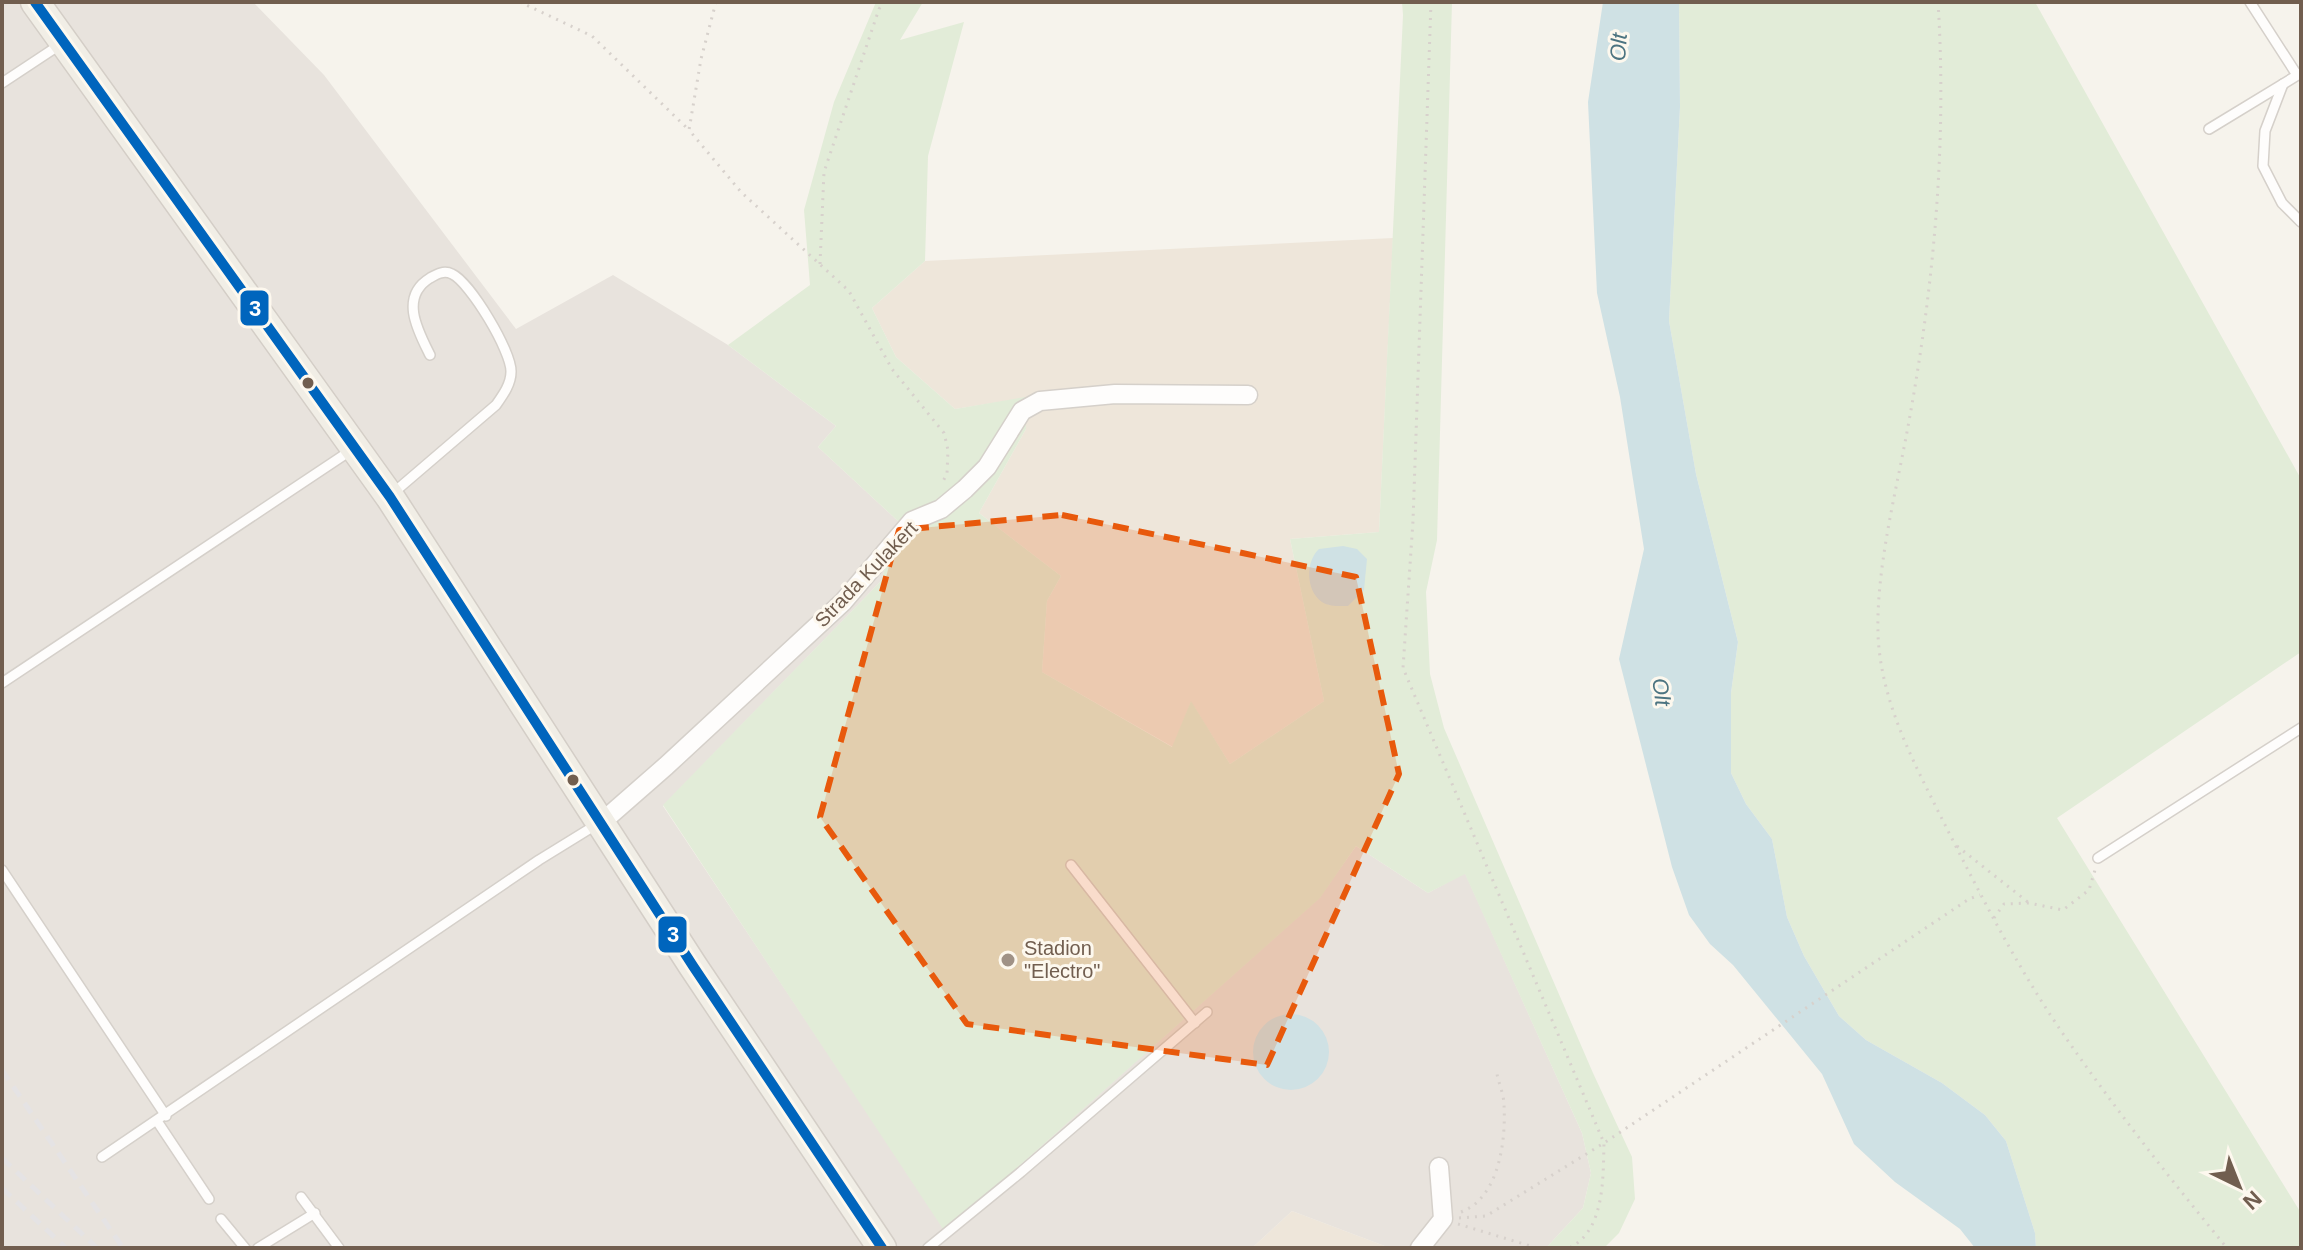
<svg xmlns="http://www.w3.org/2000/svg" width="2303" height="1250" font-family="Arial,sans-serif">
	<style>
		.residential { fill: #eee6da }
		.industrial { fill: #e8e3dd }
		.green { fill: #e2ecd8 }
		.water { fill: #cfe1e4 }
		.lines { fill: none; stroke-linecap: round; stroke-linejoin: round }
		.lane-casing { stroke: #d5d0ca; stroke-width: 12 }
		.street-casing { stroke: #d5d0ca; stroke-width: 21 }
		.primary-casing { stroke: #d4cec7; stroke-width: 31 }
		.path { stroke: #d7d1cc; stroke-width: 3; stroke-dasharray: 2 6; stroke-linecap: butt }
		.lane { stroke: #fefdfc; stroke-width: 9 }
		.street { stroke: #fefdfc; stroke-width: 18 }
		.primary { stroke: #f1eee6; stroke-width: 28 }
		.rail { stroke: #e5e3e4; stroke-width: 5; stroke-dasharray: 12 8; stroke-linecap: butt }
		.bus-1-casing { stroke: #fdf8ee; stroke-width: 16 }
		.bus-1 { stroke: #0065bd; stroke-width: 10 }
		.marked { fill: #e8590c; fill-opacity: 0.2; stroke: #e8590c; stroke-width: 6; stroke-dasharray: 16 10; stroke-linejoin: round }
		.bus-dot { fill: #715e4f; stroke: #fdf8ee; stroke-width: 3 }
		.poi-dot { fill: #a09286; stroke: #fdf8ee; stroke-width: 3 }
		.labels { text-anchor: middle; stroke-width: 6; stroke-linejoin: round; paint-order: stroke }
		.street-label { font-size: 20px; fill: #715e4f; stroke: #fdf8ee }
		.poi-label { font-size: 20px; fill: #715e4f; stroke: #fdf8ee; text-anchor: start }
		.water-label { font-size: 22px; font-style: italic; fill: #4c7481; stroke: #fdf8ee }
		.line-badge { stroke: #fdf8ee; stroke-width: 3 }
		.badge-label { font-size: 22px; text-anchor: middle; font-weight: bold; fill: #fff }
	</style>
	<rect width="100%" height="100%" fill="#f6f3ec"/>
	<!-- residential -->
	<g class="residential">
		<path d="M 1393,238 L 1379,532 L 1290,539 L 1324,701 L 1230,764 L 1191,702 L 1173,747 L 1042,672 L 1047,601 L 1061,576 L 979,513 L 1026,429 L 1025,398 L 955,409 L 896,357 L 872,308 L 925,261 Z"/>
		<path d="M 1292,1211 L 1390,1248 L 1252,1248 Z"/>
	</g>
	<!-- industrial -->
	<path class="industrial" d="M 2,2 L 253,2 L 324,75 L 516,329 L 613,275 L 728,345 L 836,426 L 818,447 L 899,522 L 881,581 L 663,806 L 946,1231 L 1319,898 L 1356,846 L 1428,893 L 1465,873 L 1582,1133 L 1591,1173 L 1583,1208 L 1546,1248 L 1390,1248 L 1292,1211 L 1252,1248 L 2,1248 Z"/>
	<!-- green -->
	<g class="green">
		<path d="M 876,2 L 923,2 L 900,40 L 964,22 L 928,156 L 925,261 L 872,308 L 896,357 L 955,409 L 1025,397 L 1026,429 L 979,513 L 1061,576 L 1047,601 L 1042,672 L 1172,747 L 1191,701 L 1230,764 L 1324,701 L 1290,539 L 1379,532 L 1403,15 L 1402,2 L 1452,2 L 1437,540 L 1426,592 L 1430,674 L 1444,728 L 1593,1073 L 1632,1157 L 1635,1199 L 1619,1233 L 1604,1248 L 1546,1248 L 1583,1208 L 1591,1173 L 1582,1133 L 1465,874 L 1428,893 L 1356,846 L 1320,898 L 945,1232 L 663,805 L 881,581 L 899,522 L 818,447 L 836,426 L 728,345 L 810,285 L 804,210 L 834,102 Z"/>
		<path d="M 1679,2 L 2035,2 L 2301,479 L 2301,652 L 2057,818 L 2301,1213 L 2301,1248 L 2036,1248 L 2035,1233 L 2006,1141 L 1985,1115 L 1942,1083 L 1866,1040 L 1839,1016 L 1804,956 L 1787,917 L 1772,839 L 1746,804 L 1731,773 L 1731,693 L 1738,642 L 1696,474 L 1669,321 L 1680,107 Z"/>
	</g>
	<!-- water -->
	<g class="water">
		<path d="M 1603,2 L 1679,2 L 1680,107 L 1669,321 L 1696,474 L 1738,642 L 1731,693 L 1731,773 L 1746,804 L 1772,839 L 1787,917 L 1804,956 L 1839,1016 L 1866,1040 L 1942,1083 L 1985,1115 L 2006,1141 L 2035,1233 L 2036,1248 L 1975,1248 L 1960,1229 L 1895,1182 L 1854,1144 L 1822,1074 L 1733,965 L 1710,944 L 1689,915 L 1672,867 L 1619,659 L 1644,549 L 1620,397 L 1597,293 L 1588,102 Z"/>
		<path d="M 1343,546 L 1357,549 L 1367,559 L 1364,590 L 1348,606 C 1340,606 1330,607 1322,602 C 1306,591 1305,562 1319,549 Z"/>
		<circle cx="1291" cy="1052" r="38"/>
	</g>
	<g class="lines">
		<!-- lane casing -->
		<g class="lane-casing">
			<g id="lane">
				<path d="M 2250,2 L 2297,75"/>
				<path d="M 2,83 L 61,44"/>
				<path d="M 2283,84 L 2265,131 L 2263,166 L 2282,203 L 2301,222"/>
				<path d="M 2209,129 L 2301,73"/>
				<path d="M 392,494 L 496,405 C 503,395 511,384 511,372 C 512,352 470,282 452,274 C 444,270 437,274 430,278 C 399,297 418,331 430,355"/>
				<path d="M 2,683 L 353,449"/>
				<path d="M 2098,858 L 2301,728"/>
				<path d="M 1071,865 L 1195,1023"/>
				<path d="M 2,870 L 166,1116"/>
				<path d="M 157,1121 L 209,1199"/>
				<path d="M 102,1157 L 539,860 L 599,823"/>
				<path d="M 301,1197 L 339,1248"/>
				<path d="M 221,1219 L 245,1248"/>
				<path d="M 258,1248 L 315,1213"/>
				<path d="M 928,1248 L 1021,1172 L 1207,1012"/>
			</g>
		</g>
		<!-- street casing -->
		<g class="street-casing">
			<g id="street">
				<path d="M 602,822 L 666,766 L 843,602 L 912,521 L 941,509 L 965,489 L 987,467 L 1022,411 L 1040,401 L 1115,394 L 1248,395"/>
				<path d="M 1420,1248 L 1443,1219 L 1439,1167"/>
			</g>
		</g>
		<!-- primary casing -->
		<g class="primary-casing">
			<path id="primary" d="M 35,2 L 390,497 L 693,966 L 882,1248"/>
		</g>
		<!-- path -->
		<g class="path">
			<path d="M 520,2 L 592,36 L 689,130"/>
			<path d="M 716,2 L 701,59 L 689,130 L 741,192 L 849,291 L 892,369 L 944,433 L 948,450 L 947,474 L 942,483"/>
			<path d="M 1431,2 L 1413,521 L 1403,668 L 1604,1143 C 1603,1178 1605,1231 1569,1248"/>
			<path d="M 1938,2 C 1947,141 1934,284 1909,421 C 1897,489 1876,566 1878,635 C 1881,700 1911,757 1939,813 C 1978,890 2017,968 2066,1038 C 2116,1110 2171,1180 2227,1248"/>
			<path d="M 820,264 L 824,172 L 879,9 L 884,2"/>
			<path d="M 1957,846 L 2029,903"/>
			<path d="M 1994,918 L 2004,904 L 2029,903 L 2063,910 L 2089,890 L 2095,870"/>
			<path d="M 1461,1212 C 1499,1198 1506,1141 1504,1105 C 1504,1095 1499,1084 1497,1074"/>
			<path d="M 1459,1218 L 1486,1216 L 1604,1143 L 1969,899 L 1980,895"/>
			<path d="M 1458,1224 L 1537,1248"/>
		</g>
		<!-- lane -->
		<use href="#lane" class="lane"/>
		<!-- street -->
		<use href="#street" class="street"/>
		<!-- primary -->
		<use href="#primary" class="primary"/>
		<!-- rail -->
		<g class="rail">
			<path d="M 2,1070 L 123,1248"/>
			<path d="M 2,1158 L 97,1248"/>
			<path d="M 2,1188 L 66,1248"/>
		</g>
		<!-- bus-1 casing -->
		<g class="bus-1-casing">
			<path id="bus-1" d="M 35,2 L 390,497 L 693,966 L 882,1248"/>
		</g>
		<!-- bus-1 -->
		<use href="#bus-1" class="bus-1"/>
	</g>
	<!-- marked area -->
	<path class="marked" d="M 1062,515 L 1356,577 L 1399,774 L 1267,1065 L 967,1024 L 820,817 L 899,530 Z"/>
	<!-- markers -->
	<g class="bus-dot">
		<circle cx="308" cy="383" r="7"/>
		<circle cx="573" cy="780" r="7"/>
	</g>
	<circle class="poi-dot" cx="1008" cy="960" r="8"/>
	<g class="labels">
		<!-- street labels -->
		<g class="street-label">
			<text transform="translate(866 574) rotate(-46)" y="7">Strada Kulakert</text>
		</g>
		<!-- poi labels -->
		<g class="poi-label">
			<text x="1024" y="955">Stadion<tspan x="1024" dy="23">"Electro"</tspan></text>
		</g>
		<!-- water labels -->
		<g class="water-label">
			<text transform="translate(1618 47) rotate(-86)" y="8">Olt</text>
			<text transform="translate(1662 692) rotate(83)" y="8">Olt</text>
		</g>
	</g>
	<g class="line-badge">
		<rect x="239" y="289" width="31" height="38" rx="8" fill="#0065bd"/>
		<rect x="657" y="915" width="31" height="39" rx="8" fill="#0065bd"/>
	</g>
	<g class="badge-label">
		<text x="255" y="316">3</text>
		<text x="673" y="942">3</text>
	</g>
	<!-- border -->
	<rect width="2303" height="1250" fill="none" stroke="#715e4f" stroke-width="8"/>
	<!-- north arrow -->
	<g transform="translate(2239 1186) rotate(137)" stroke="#fdf8ee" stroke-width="6" paint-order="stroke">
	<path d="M0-6L14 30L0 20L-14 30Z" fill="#715e4f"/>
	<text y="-12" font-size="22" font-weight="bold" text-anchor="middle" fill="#715e4f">N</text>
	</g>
</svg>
